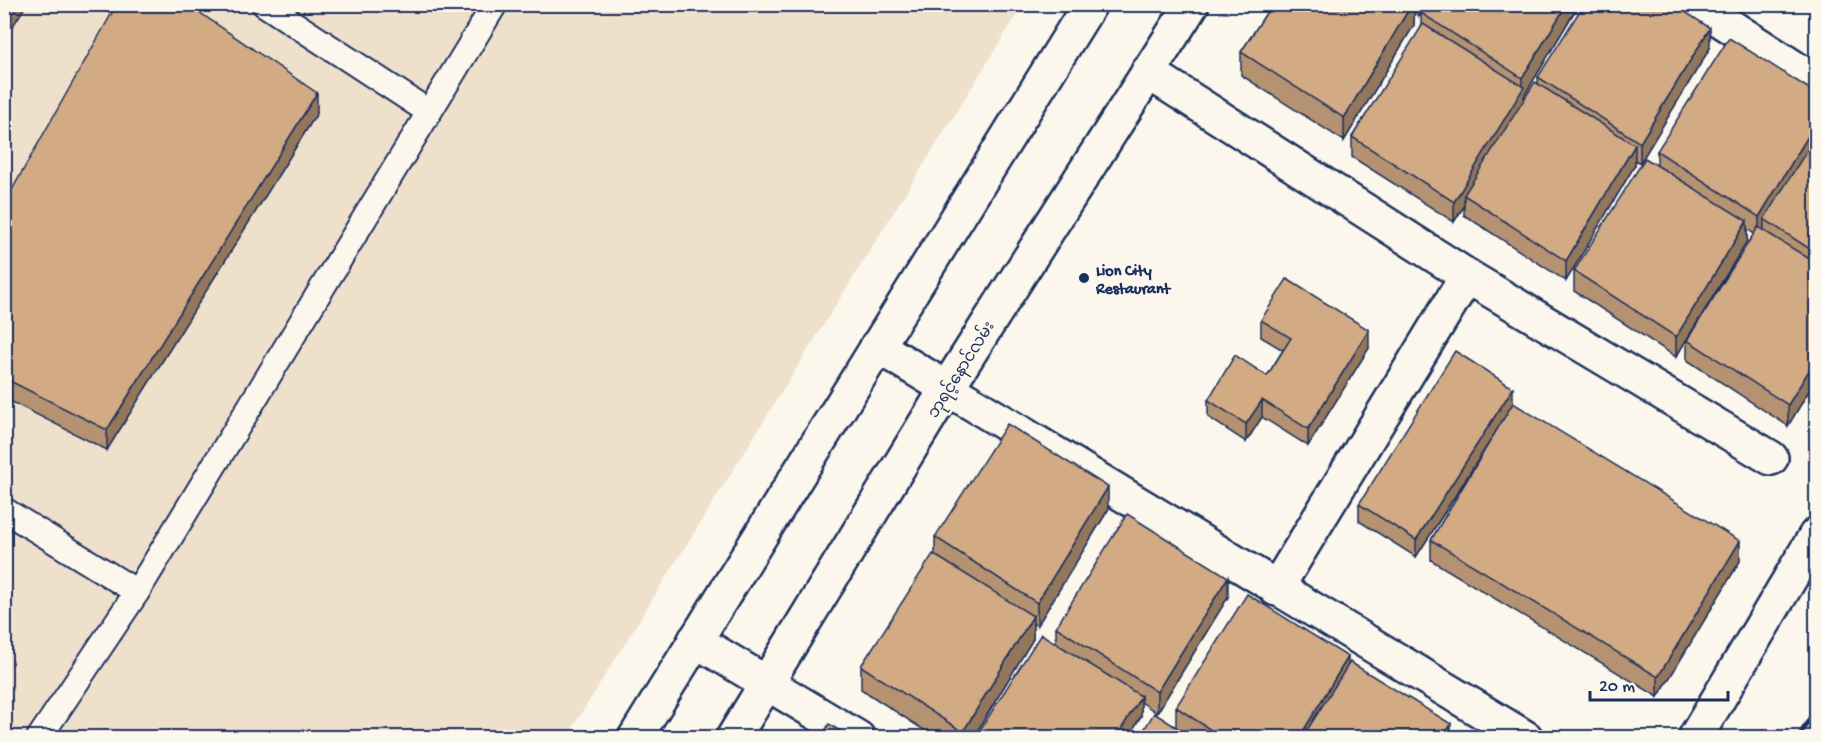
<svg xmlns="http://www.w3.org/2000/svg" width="1821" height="742" font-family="'Gochi Hand','Noto Sans Myanmar',sans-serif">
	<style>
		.built { fill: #efe0cc }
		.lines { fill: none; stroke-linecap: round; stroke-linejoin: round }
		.service-casing { stroke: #1b2f5e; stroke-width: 28 }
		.minor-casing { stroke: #1b2f5e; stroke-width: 38 }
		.primary-casing { stroke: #1b2f5e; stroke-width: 38 }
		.service { stroke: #fbf7ec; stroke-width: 24 }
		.minor { stroke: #fbf7ec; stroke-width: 33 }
		.primary { stroke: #fbf7ec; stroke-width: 33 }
		.rail { stroke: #1b2f5e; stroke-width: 4.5 }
		.wall { fill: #b59271; stroke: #1b2f5e; stroke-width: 1.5 }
		.shaded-wall { fill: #93775c; stroke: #1b2f5e; stroke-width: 1.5 }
		.building { fill: #d2aa83; stroke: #1b2f5e; stroke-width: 1.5 }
		.poi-dot { fill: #1b2f5e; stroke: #fbf7ec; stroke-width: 2 }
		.labels { text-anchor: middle; stroke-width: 5; stroke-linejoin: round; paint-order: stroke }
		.poi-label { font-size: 16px; font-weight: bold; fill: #1b2f5e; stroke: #fbf7ec; text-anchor: start }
		.street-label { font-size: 16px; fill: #1b2f5e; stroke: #fbf7ec }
	</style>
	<rect width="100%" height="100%" fill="#fbf7ec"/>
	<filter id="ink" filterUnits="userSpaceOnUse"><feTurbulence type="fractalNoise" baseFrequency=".0167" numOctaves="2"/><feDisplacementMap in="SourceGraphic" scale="12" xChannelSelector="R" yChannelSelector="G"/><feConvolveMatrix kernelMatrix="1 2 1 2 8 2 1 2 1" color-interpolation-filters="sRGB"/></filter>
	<g filter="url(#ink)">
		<!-- built -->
		<path class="built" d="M 4,5 L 1023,5 L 566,738 L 5,737 Z"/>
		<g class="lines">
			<!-- service casing -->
			<g class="service-casing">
				<g id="service">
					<path d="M 264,4 L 429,112"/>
					<path d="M 4,510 L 137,592"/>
					<path d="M 39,738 L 137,592 L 495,4"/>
				</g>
			</g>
			<!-- minor casing -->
			<g class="minor-casing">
				<g id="minor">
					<path d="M 1696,4 L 1816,82"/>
					<path d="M 1148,72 L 1467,276 L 1771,458"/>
					<path d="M 877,346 L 1526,738"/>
					<path d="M 1276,589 L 1467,276"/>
					<path d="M 695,640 L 858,738"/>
					<path d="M 1695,738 L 1816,535"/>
				</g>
			</g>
			<!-- primary casing -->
			<g class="primary-casing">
				<g id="primary">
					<path d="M 635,738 L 1090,4"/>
					<path d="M 733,738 L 947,388 L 1192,4"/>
				</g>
			</g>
			<!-- service -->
			<use href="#service" class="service"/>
			<!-- minor -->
			<use href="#minor" class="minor"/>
			<!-- primary -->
			<use href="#primary" class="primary"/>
			<!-- rail -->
			<path class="rail" d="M 1798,738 L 1816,708"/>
		</g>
		<!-- wall -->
		<g class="wall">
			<path d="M 1272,4 L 1579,4 L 1524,96 L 1524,100 L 1538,84 L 1538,77 L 1710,48 L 1640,163 L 1635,160 L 1635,165 L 1566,281 L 1464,215 L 1464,206 L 1454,222 L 1352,157 L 1352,137 L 1421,29 L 1421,14 L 1419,16 L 1414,12 L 1414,25 L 1344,141 L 1241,75 L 1241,52 Z"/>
			<path d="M 1803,4 L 1816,4 L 1816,14 Z"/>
			<path d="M 1816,93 L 1816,379 L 1788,426 L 1687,360 L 1687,340 L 1754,234 L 1747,229 L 1747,241 L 1676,357 L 1574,291 L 1574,271 L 1657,166 L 1657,151 Z"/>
			<path d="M 317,113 L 107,450 L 4,398 L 4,204 Z"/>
			<path d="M 1261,320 L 1369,348 L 1308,446 L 1262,417 L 1246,442 L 1208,417 L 1208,400 L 1267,376 L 1283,350 L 1261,337 Z"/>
			<path d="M 1513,403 L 1740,561 L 1658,697 L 1431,560 L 1431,540 L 1487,447 L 1416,557 L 1359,521 L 1359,504 Z"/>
			<path d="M 1108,510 L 1037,626 L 1033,623 L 1033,639 L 973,738 L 936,738 L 861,689 L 861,666 L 935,555 L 935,537 Z"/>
			<path d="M 1228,597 L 1157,713 L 1141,702 L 1141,716 L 1056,644 L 1056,627 Z"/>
			<path d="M 1348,665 L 1451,738 L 1139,738 L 1176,727 L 1176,707 Z"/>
		</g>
		<!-- shaded-wall -->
		<g class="shaded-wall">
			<path d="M 14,4 L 27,4 L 4,40 L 4,19 Z"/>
			<path d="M 1412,4 L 1414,4 L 1414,25 L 1344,141 L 1344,118 Z"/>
			<path d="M 1419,4 L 1426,4 L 1419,16 Z"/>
			<path d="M 1567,4 L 1579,4 L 1524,96 L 1524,107 L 1464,195 L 1464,206 L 1454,222 L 1454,202 L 1522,89 L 1522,78 Z"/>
			<path d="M 1710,28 L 1710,48 L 1640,163 L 1640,143 Z"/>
			<path d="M 317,93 L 317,113 L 107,450 L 107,430 Z"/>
			<path d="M 1816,123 L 1816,143 L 1764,219 L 1764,229 L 1759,237 L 1759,217 Z"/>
			<path d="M 1635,145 L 1635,165 L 1566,281 L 1566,261 Z"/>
			<path d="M 1747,221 L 1747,241 L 1676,357 L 1676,337 Z"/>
			<path d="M 1369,330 L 1369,348 L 1308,446 L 1308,429 Z"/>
			<path d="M 1816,359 L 1816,379 L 1788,426 L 1788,405 Z"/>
			<path d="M 1513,388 L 1513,405 L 1416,557 L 1416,540 Z"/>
			<path d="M 1262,400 L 1262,417 L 1246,442 L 1246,424 Z"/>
			<path d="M 1108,487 L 1108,510 L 1037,626 L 1037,603 Z"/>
			<path d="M 1740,541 L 1740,561 L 1658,697 L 1658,677 Z"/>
			<path d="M 1228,577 L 1228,597 L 1157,713 L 1157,692 Z"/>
			<path d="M 1033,616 L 1033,639 L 973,738 L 963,738 L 963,732 Z"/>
			<path d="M 1348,657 L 1348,677 L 1311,738 L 1299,738 Z"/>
			<path d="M 1141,696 L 1141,716 L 1128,738 L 1116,738 Z"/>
			<path d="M 1451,724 L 1451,738 L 1443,738 Z"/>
		</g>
		<!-- building -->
		<g class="building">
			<path d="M 4,4 L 14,4 L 4,19 Z"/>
			<path d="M 117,4 L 187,4 L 317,93 L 107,430 L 4,378 L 4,204 Z"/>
			<path d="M 1272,4 L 1412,4 L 1344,118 L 1241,52 Z"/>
			<path d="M 1426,4 L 1567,4 L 1522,78 L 1421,13 Z"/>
			<path d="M 1584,4 L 1673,4 L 1710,28 L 1640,143 L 1538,77 Z"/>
			<path d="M 1423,24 L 1524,87 L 1454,202 L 1352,137 Z"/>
			<path d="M 1729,38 L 1816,93 L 1816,123 L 1759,217 L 1657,151 Z"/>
			<path d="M 1535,82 L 1635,145 L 1566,261 L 1464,195 Z"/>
			<path d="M 1816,136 L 1816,253 L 1764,219 Z"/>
			<path d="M 1645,158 L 1747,221 L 1676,337 L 1574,271 Z"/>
			<path d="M 1758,227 L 1816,263 L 1816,359 L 1788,405 L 1687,340 Z"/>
			<path d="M 1287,279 L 1369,330 L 1308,429 L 1262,400 L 1246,424 L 1208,400 L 1235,355 L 1267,376 L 1291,338 L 1261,320 Z"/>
			<path d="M 1455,351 L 1513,388 L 1416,540 L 1359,504 Z"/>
			<path d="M 1513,403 L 1740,541 L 1658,677 L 1431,540 Z"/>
			<path d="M 1007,424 L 1108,487 L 1037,603 L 935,537 Z"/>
			<path d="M 1127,514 L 1228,577 L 1157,692 L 1056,627 Z"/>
			<path d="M 933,554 L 1033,616 L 963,732 L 861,666 Z"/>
			<path d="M 1247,594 L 1348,657 L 1299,738 L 1223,738 L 1176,707 Z"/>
			<path d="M 1041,634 L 1141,696 L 1116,738 L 975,738 Z"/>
			<path d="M 1350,662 L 1451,724 L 1443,738 L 1302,738 Z"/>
			<path d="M 1154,713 L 1193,738 L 1139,738 Z"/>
			<path d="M 829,724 L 851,738 L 821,738 Z"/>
			<path d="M 1463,734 L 1468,738 L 1461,738 Z"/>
		</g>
	</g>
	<!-- markers -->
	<circle class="poi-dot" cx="1084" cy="278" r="6"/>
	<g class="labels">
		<!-- poi labels -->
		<g class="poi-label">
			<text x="1096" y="275">Lion City<tspan x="1096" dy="18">Restaurant</tspan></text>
		</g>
		<!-- street labels -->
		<g class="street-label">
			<text transform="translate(960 369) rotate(-58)" y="6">ဘုရင့်နောင်လမ်း</text>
		</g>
	</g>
	<!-- margin -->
	<rect width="1821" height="742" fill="none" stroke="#fbf7ec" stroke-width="24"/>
	<rect x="12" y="12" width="1797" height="718" fill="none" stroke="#1b2f5e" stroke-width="2" filter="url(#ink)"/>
	<!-- scale -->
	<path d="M1590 691v9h138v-9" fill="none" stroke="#1b2f5e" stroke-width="3"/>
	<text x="1599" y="691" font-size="18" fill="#1b2f5e" stroke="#fbf7ec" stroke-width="4.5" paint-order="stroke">20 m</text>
</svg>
